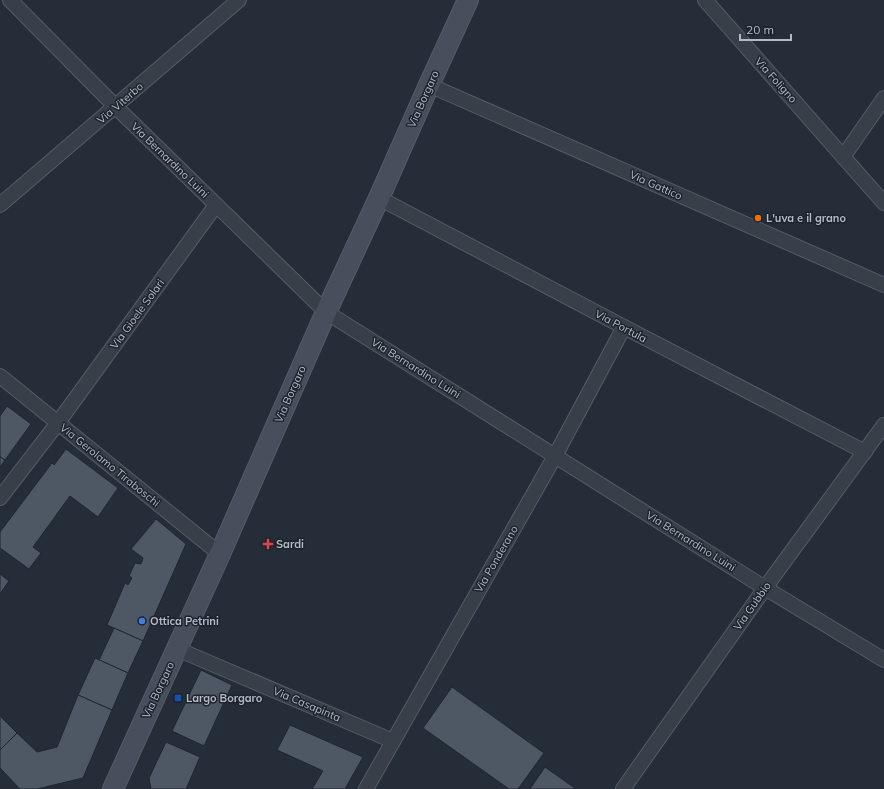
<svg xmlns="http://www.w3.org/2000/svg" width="884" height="789" font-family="Mulish,sans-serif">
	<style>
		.building { fill: #4e5764; stroke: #1f2630 }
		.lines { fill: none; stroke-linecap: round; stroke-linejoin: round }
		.street-casing { stroke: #565d67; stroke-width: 16 }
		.secondary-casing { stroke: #565d67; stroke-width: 22 }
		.street { stroke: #383f49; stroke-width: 14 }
		.secondary { stroke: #474e5c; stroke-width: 20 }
		.food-dot { fill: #e8710a; stroke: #1d242e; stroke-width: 1.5 }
		.health-dot { fill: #e0444e; stroke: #1d242e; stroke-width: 1.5 }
		.shop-dot { fill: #3f7fe0; stroke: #1d242e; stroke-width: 1.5 }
		.transit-dot { fill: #1a4fb4; stroke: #1d242e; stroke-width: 1.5 }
		.labels { text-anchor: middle; stroke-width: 3; stroke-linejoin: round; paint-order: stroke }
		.street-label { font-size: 11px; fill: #b4bac5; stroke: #1d242e }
		.poi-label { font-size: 11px; font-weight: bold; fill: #b4bac5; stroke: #1d242e; text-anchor: start }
	</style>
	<rect width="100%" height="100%" fill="#252d39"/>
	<!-- building -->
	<g class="building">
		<path d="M 7,406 L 31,424 L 5,460 L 0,457 L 0,416 Z"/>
		<path d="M 66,449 L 118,488 L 98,517 L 70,496 L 33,547 L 41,553 L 29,569 L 0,548 L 0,532 L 52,463 L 54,465 Z"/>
		<path d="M 0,457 L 5,460 L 0,467 Z"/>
		<path d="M 156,519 L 186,544 L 143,641 L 107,625 L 125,583 L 128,585 L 132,578 L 129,576 L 135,563 L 141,564 L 143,558 L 131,549 Z"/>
		<path d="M 0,574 L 9,581 L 0,594 Z"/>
		<path d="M 114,628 L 143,641 L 128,673 L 99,660 Z"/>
		<path d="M 95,658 L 128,673 L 112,710 L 78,695 Z"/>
		<path d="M 201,670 L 232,685 L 204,746 L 172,731 Z"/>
		<path d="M 452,687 L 544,753 L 518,789 L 509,789 L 423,728 Z"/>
		<path d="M 78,695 L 112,710 L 83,778 L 37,789 L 20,789 L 0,768 L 0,750 L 17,733 L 37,752 L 57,747 Z"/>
		<path d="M 0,716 L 17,733 L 0,750 Z"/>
		<path d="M 290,725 L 363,757 L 345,789 L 312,789 L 323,771 L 277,750 Z"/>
		<path d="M 166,742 L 200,757 L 186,789 L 151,789 L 149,778 Z"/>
		<path d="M 545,767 L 576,789 L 530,789 Z"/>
	</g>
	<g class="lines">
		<!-- street casing -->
		<g class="street-casing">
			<g id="street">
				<path d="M 10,0 L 115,106 L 326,312 L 765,588 L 884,660"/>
				<path d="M 705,0 L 884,203"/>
				<path d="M 429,85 L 884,285"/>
				<path d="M 843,157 L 884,98"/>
				<path d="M 379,198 L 624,327 L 865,452"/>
				<path d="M 0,205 L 239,0"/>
				<path d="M 0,376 L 220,554"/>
				<path d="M 0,498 L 57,424 L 216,205"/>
				<path d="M 177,649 L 393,741"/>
				<path d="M 366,789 L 555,456 L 624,327"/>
				<path d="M 623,789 L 765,588 L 884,425"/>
			</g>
		</g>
		<!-- secondary casing -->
		<g class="secondary-casing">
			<path id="secondary" d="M 113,789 L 220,554 L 326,312 L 379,198 L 429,85 L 468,0"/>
		</g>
		<!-- street -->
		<use href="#street" class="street"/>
		<!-- secondary -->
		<use href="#secondary" class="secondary"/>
	</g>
	<!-- markers -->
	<circle class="food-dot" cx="758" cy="218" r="4"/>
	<path class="health-dot" d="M266 538h4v4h4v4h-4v4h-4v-4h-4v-4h4z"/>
	<circle class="shop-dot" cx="142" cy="621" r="4"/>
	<rect class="transit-dot" x="174" y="694" width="8" height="8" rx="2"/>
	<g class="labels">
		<!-- street labels -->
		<g class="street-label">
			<text transform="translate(776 80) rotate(48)" y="4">Via Foligno</text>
			<text transform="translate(423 99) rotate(-66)" y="4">Via Borgaro</text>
			<text transform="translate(120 103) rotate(-41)" y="4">Via Viterbo</text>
			<text transform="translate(170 160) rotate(44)" y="4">Via Bernardino Luini</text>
			<text transform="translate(656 185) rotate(24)" y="4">Via Gattico</text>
			<text transform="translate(137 314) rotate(-54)" y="4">Via Gioele Solari</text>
			<text transform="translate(621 326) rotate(28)" y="4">Via Portula</text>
			<text transform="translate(416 368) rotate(32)" y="4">Via Bernardino Luini</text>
			<text transform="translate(290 394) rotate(-66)" y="4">Via Borgaro</text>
			<text transform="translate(110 465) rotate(39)" y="4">Via Gerolamo Tiraboschi</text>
			<text transform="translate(691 541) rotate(32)" y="4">Via Bernardino Luini</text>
			<text transform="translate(496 559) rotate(-60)" y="4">Via Ponderano</text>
			<text transform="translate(752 606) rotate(-55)" y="4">Via Gubbio</text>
			<text transform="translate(158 690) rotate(-65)" y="4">Via Borgaro</text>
			<text transform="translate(307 704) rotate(23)" y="4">Via Casapinta</text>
		</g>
		<!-- poi labels -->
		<g class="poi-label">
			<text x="766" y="222">L'uva e il grano</text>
			<text x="276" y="548">Sardi</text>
			<text x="150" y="625">Ottica Petrini</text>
			<text x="186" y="702">Largo Borgaro</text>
		</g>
	</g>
	<!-- scale -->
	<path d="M740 34v6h51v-6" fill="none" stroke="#b4bac5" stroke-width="2"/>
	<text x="746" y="34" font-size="12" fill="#b4bac5" stroke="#1d242e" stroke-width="3" paint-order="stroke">20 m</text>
</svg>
